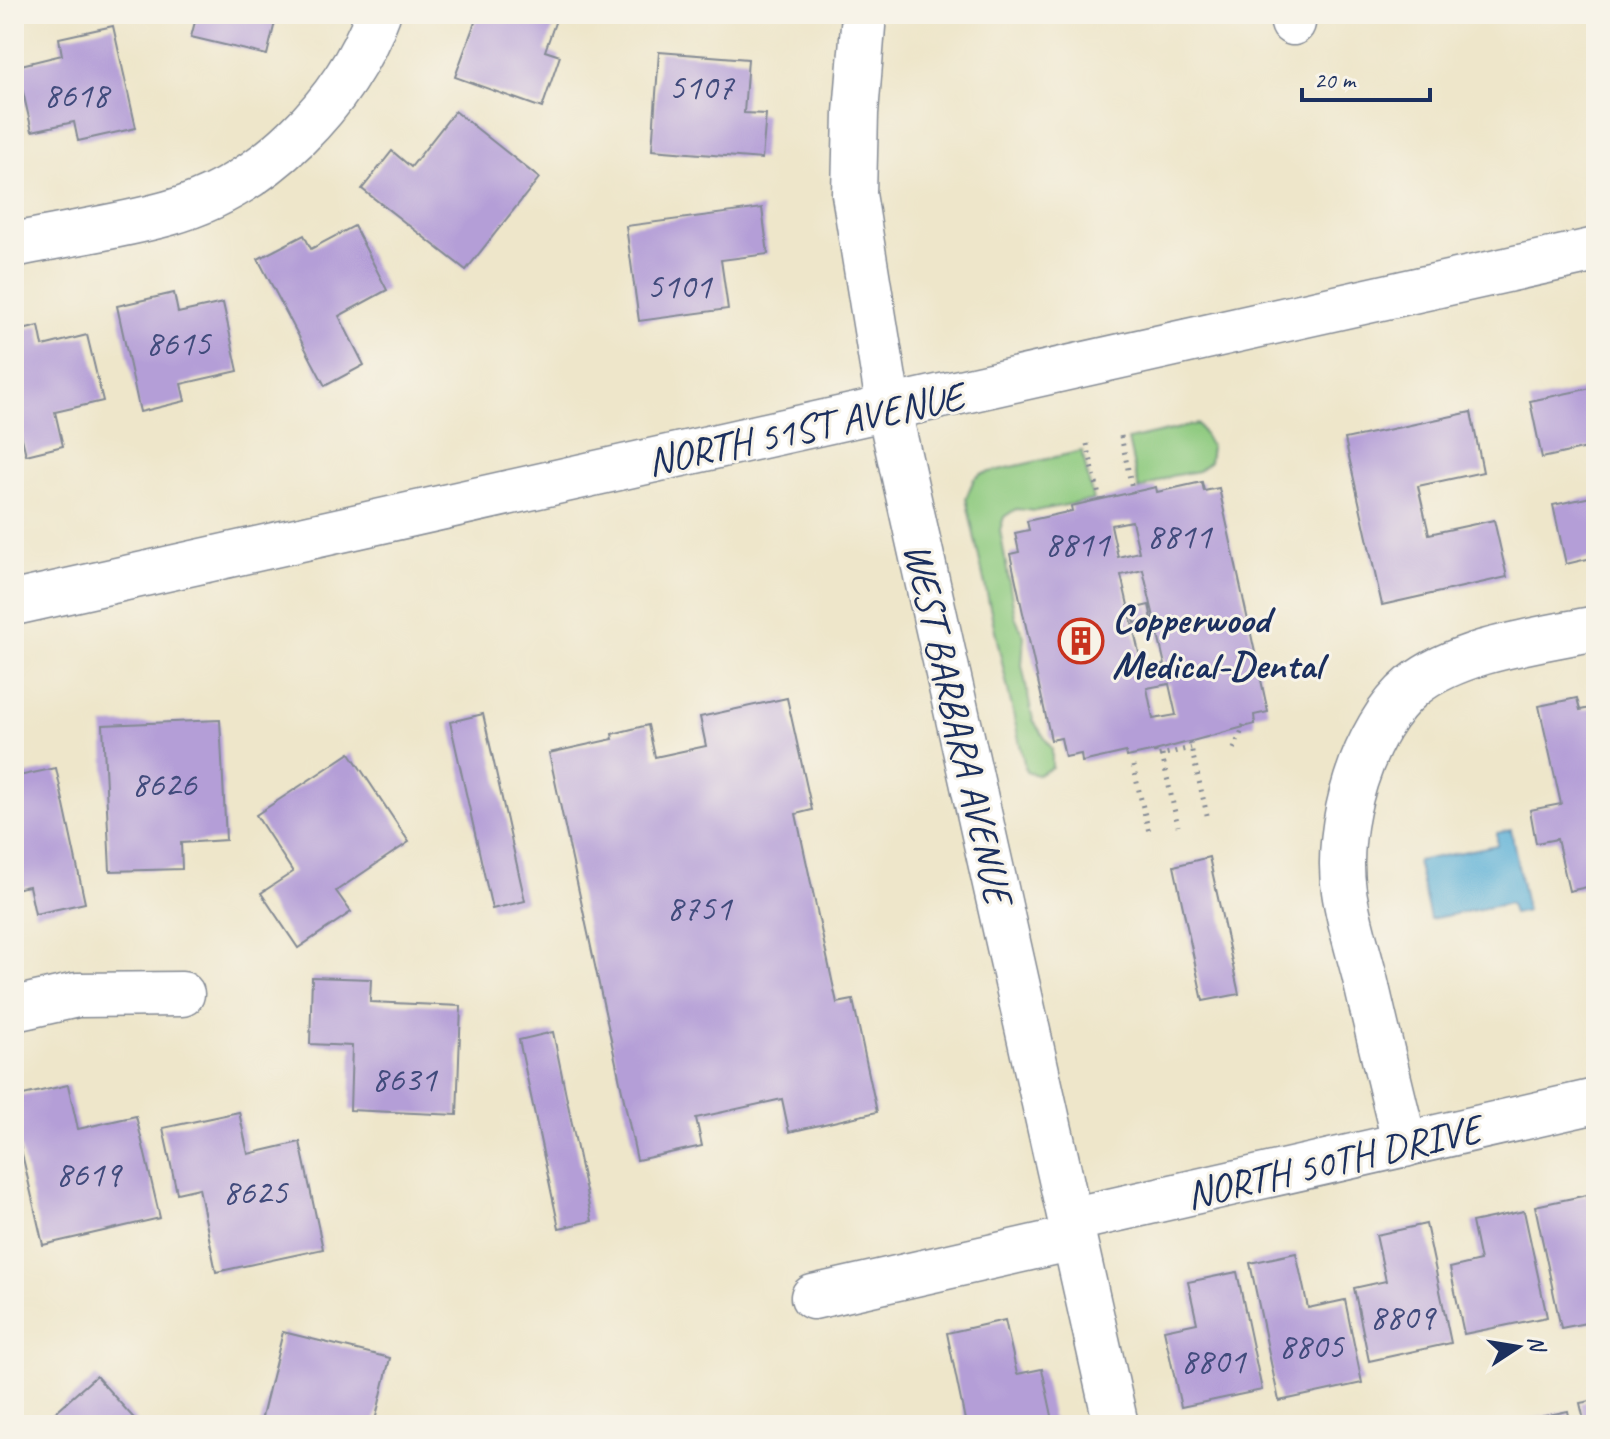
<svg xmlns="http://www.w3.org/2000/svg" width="1610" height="1439" font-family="Caveat,sans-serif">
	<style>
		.green { fill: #8eca7f; stroke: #547c6e; stroke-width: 2 }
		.water { fill: #5bb0d7; stroke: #3b709a; stroke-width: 2 }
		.building { fill: #b49ed7; fill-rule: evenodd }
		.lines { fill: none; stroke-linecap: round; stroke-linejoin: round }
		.minor-casing { stroke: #848a94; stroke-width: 47 }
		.major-casing { stroke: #848a94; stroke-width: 47 }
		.path { stroke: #848a94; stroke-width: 5; stroke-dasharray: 2 6; stroke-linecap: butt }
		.minor { stroke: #fff; stroke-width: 44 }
		.major { stroke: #fff; stroke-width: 44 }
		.labels { text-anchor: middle; stroke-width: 6; stroke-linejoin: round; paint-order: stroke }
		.number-label { font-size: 36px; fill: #414b7c }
		.street-label { font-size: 40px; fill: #1b2f5e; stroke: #f7f3e8 }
		.poi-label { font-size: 40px; font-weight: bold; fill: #1b2f5e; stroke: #f7f3e8; text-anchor: start }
	</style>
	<rect width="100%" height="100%" fill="#f7f3e8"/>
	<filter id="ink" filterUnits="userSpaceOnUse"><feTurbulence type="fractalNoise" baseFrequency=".0125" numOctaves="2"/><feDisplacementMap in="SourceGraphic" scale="16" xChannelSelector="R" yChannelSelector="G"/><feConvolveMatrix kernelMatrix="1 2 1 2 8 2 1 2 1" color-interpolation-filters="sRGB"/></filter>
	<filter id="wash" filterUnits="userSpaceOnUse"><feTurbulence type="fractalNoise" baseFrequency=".006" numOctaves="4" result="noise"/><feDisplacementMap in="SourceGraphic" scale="32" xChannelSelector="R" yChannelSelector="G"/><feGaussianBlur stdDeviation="1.8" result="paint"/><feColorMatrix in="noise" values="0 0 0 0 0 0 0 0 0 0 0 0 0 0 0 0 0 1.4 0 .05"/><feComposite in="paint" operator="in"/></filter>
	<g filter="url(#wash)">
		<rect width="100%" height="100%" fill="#eee6ca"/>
		<!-- green -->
		<g class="green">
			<path d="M 1198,424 L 1211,447 L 1209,462 L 1198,471 L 1171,476 L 1139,490 L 1128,440 Z"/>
			<path d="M 1082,451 L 1093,500 L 1035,511 L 1016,509 L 1004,517 L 1000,530 L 1015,616 L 1024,636 L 1022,665 L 1033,720 L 1052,749 L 1052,768 L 1038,775 L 1026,772 L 966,498 L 974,479 L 981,474 Z"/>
		</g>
		<!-- water -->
		<path class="water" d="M 1511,830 L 1527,911 L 1513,914 L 1510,903 L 1430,919 L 1417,861 L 1497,845 L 1497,833 Z"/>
		<g id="blocks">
			<!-- building -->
			<g class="building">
				<path d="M 197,14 L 277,14 L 267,55 L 191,37 Z"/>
				<path d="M 478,14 L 558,14 L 545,51 L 560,56 L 542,108 L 455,77 Z"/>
				<path d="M 113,26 L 136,128 L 78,141 L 74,122 L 32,131 L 17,66 L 62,55 L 59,38 Z"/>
				<path d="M 659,52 L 748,59 L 744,113 L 766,114 L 762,159 L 652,150 Z"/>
				<path d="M 455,111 L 539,178 L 466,270 L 362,189 L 392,151 L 411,167 Z"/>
				<path d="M 762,208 L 768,254 L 721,260 L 728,309 L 639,321 L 626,226 Z"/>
				<path d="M 354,226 L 387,290 L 339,316 L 364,365 L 325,386 L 258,259 L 304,235 L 311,249 Z"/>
				<path d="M 174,293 L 178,313 L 223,303 L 238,371 L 181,384 L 185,401 L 140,412 L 117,306 Z"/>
				<path d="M 39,326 L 43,346 L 87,335 L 103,401 L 55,412 L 63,446 L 26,455 L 17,417 L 14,418 L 14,332 Z"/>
				<path d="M 1596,387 L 1596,446 L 1542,458 L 1530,401 Z"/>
				<path d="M 1471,412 L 1483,472 L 1418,486 L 1420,495 L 1429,534 L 1494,520 L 1507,577 L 1382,605 L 1345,439 Z"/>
				<path d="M 1202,482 L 1204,491 L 1219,488 L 1268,712 L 1254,715 L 1255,724 L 1155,751 L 1127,757 L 1126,752 L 1082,762 L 1081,754 L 1065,757 L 1061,738 L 1051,740 L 1010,554 L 1019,552 L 1015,533 L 1029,530 L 1027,521 L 1072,511 L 1071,506 L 1156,487 L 1157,492 ZM 1132,521 L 1139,552 L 1118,557 L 1111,525 ZM 1143,570 L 1165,665 L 1143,670 L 1121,575 ZM 1169,684 L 1176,715 L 1153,719 L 1147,688 Z"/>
				<path d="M 1596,496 L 1596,557 L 1566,564 L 1553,505 Z"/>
				<path d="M 1149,605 L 1152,619 L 1135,623 L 1132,609 Z"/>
				<path d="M 787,698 L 812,810 L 796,814 L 837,1003 L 853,1000 L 877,1112 L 789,1132 L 782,1099 L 696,1118 L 702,1146 L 637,1160 L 549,753 L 613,739 L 612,734 L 648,725 L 655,757 L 706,746 L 700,717 Z"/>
				<path d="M 1577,698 L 1580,710 L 1596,707 L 1596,885 L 1569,891 L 1557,839 L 1536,843 L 1530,810 L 1561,804 L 1539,706 Z"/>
				<path d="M 483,714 L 525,901 L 492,909 L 450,722 Z"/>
				<path d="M 220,720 L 226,840 L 181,843 L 182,869 L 110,871 L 103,725 Z"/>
				<path d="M 350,753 L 409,842 L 336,891 L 351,912 L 298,948 L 261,893 L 293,872 L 256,815 Z"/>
				<path d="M 56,768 L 85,903 L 35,914 L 29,886 L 14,889 L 14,777 Z"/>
				<path d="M 1209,857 L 1239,994 L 1203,1001 L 1174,866 Z"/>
				<path d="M 312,977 L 371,979 L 370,1002 L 461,1006 L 457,1115 L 350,1110 L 352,1046 L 310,1044 Z"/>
				<path d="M 553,1032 L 592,1221 L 559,1228 L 519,1040 Z"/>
				<path d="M 68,1085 L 78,1129 L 136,1116 L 160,1218 L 43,1245 L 14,1119 L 14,1097 Z"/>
				<path d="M 239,1112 L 248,1154 L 300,1142 L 323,1249 L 216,1272 L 199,1188 L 177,1193 L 163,1128 Z"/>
				<path d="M 1587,1195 L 1596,1236 L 1596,1321 L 1561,1328 L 1535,1206 Z"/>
				<path d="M 1524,1211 L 1547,1317 L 1464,1334 L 1450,1268 L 1480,1261 L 1472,1222 Z"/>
				<path d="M 1426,1224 L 1451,1343 L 1369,1361 L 1354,1288 L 1386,1281 L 1376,1235 Z"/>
				<path d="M 1296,1253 L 1308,1308 L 1345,1300 L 1362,1383 L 1279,1401 L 1250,1263 Z"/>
				<path d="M 1237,1272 L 1262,1390 L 1181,1407 L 1164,1330 L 1197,1323 L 1188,1282 Z"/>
				<path d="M 1005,1320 L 1017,1374 L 1042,1369 L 1054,1425 L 966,1425 L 947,1333 Z"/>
				<path d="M 283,1332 L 390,1358 L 374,1425 L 260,1425 Z"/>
				<path d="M 96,1376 L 140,1425 L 41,1425 Z"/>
				<path d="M 1596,1400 L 1596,1425 L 1585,1425 L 1580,1403 Z"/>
				<path d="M 1568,1411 L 1571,1425 L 1507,1425 L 1507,1424 Z"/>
			</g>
		</g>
	</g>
	<g filter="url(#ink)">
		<use href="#blocks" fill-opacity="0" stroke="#848a94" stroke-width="2"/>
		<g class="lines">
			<!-- minor casing -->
			<g class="minor-casing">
				<g id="minor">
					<path d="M 864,14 L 856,113 L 854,194 L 889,410 L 1116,1425"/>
					<path d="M 1291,14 L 1293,23"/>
					<path d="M 14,245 C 65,234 119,227 169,213 C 263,187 345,104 378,14"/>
					<path d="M 14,1009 L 77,995 L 182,994"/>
					<path d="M 1405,1145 C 1391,1088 1377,1031 1364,974 C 1357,947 1348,919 1344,891 C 1334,828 1362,728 1413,686 C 1459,649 1539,640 1596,628"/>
					<path d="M 1070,1220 L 1596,1101"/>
					<path d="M 813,1297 L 1074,1238"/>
				</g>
			</g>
			<!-- major casing -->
			<g class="major-casing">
				<path id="major" d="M 14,603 L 1596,250"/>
			</g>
			<!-- path -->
			<g class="path">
				<path d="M 1121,436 L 1133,493"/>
				<path d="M 1087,444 L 1100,500"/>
				<path d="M 1150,607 L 1152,607"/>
				<path d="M 1130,612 L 1133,611"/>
				<path d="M 1190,743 L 1208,819"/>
				<path d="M 1234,749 L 1244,725"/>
				<path d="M 1155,751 L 1156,756 L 1191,748"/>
				<path d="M 1162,755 L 1178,826"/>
				<path d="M 1133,766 L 1149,832"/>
			</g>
			<!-- minor -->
			<use href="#minor" class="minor"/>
			<!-- major -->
			<use href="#major" class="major"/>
		</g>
	</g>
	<!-- icons -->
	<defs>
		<g id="building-ring" transform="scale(2.3)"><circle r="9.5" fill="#f7f3e8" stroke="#c8321e" stroke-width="1.5"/><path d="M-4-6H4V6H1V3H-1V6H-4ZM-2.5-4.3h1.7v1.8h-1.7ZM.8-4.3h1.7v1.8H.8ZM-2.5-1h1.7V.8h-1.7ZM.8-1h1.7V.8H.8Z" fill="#c8321e"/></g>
	</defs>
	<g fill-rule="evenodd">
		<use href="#building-ring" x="1081" y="641"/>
	</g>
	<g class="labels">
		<!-- number labels -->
		<g class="number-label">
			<text x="701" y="99">5107</text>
			<text x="76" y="107">8618</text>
			<text x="679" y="298">5101</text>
			<text x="178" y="355">8615</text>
			<text x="1179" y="548">8811</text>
			<text x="1077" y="556">8811</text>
			<text x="164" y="796">8626</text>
			<text x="699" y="920">8751</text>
			<text x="404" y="1091">8631</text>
			<text x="88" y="1186">8619</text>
			<text x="255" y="1204">8625</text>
			<text x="1402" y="1329">8809</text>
			<text x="1311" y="1358">8805</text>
			<text x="1213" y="1373">8801</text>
		</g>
		<!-- street labels -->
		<g class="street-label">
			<text transform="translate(805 428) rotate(-12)" y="14">NORTH 51ST AVENUE</text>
			<text transform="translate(959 723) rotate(77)" y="14">WEST BARBARA AVENUE</text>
			<text transform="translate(1333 1161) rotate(-13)" y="14">NORTH 50TH DRIVE</text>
		</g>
		<!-- poi labels -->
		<g class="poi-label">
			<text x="1112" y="632">Copperwood<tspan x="1112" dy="46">Medical-Dental</tspan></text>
		</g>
	</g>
	<!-- margin -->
	<rect width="1610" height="1439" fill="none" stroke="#f7f3e8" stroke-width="48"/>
	<!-- north arrow -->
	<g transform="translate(1518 1347) rotate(78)" stroke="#f7f3e8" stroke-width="6" paint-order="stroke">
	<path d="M0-6L14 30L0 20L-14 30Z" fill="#1b2f5e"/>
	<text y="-12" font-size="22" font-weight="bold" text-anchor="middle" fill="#1b2f5e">N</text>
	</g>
	<!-- scale -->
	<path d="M1302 88v12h128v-12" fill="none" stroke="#1b2f5e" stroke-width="4"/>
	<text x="1314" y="88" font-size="24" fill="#1b2f5e" stroke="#f7f3e8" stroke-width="6" paint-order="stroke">20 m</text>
</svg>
